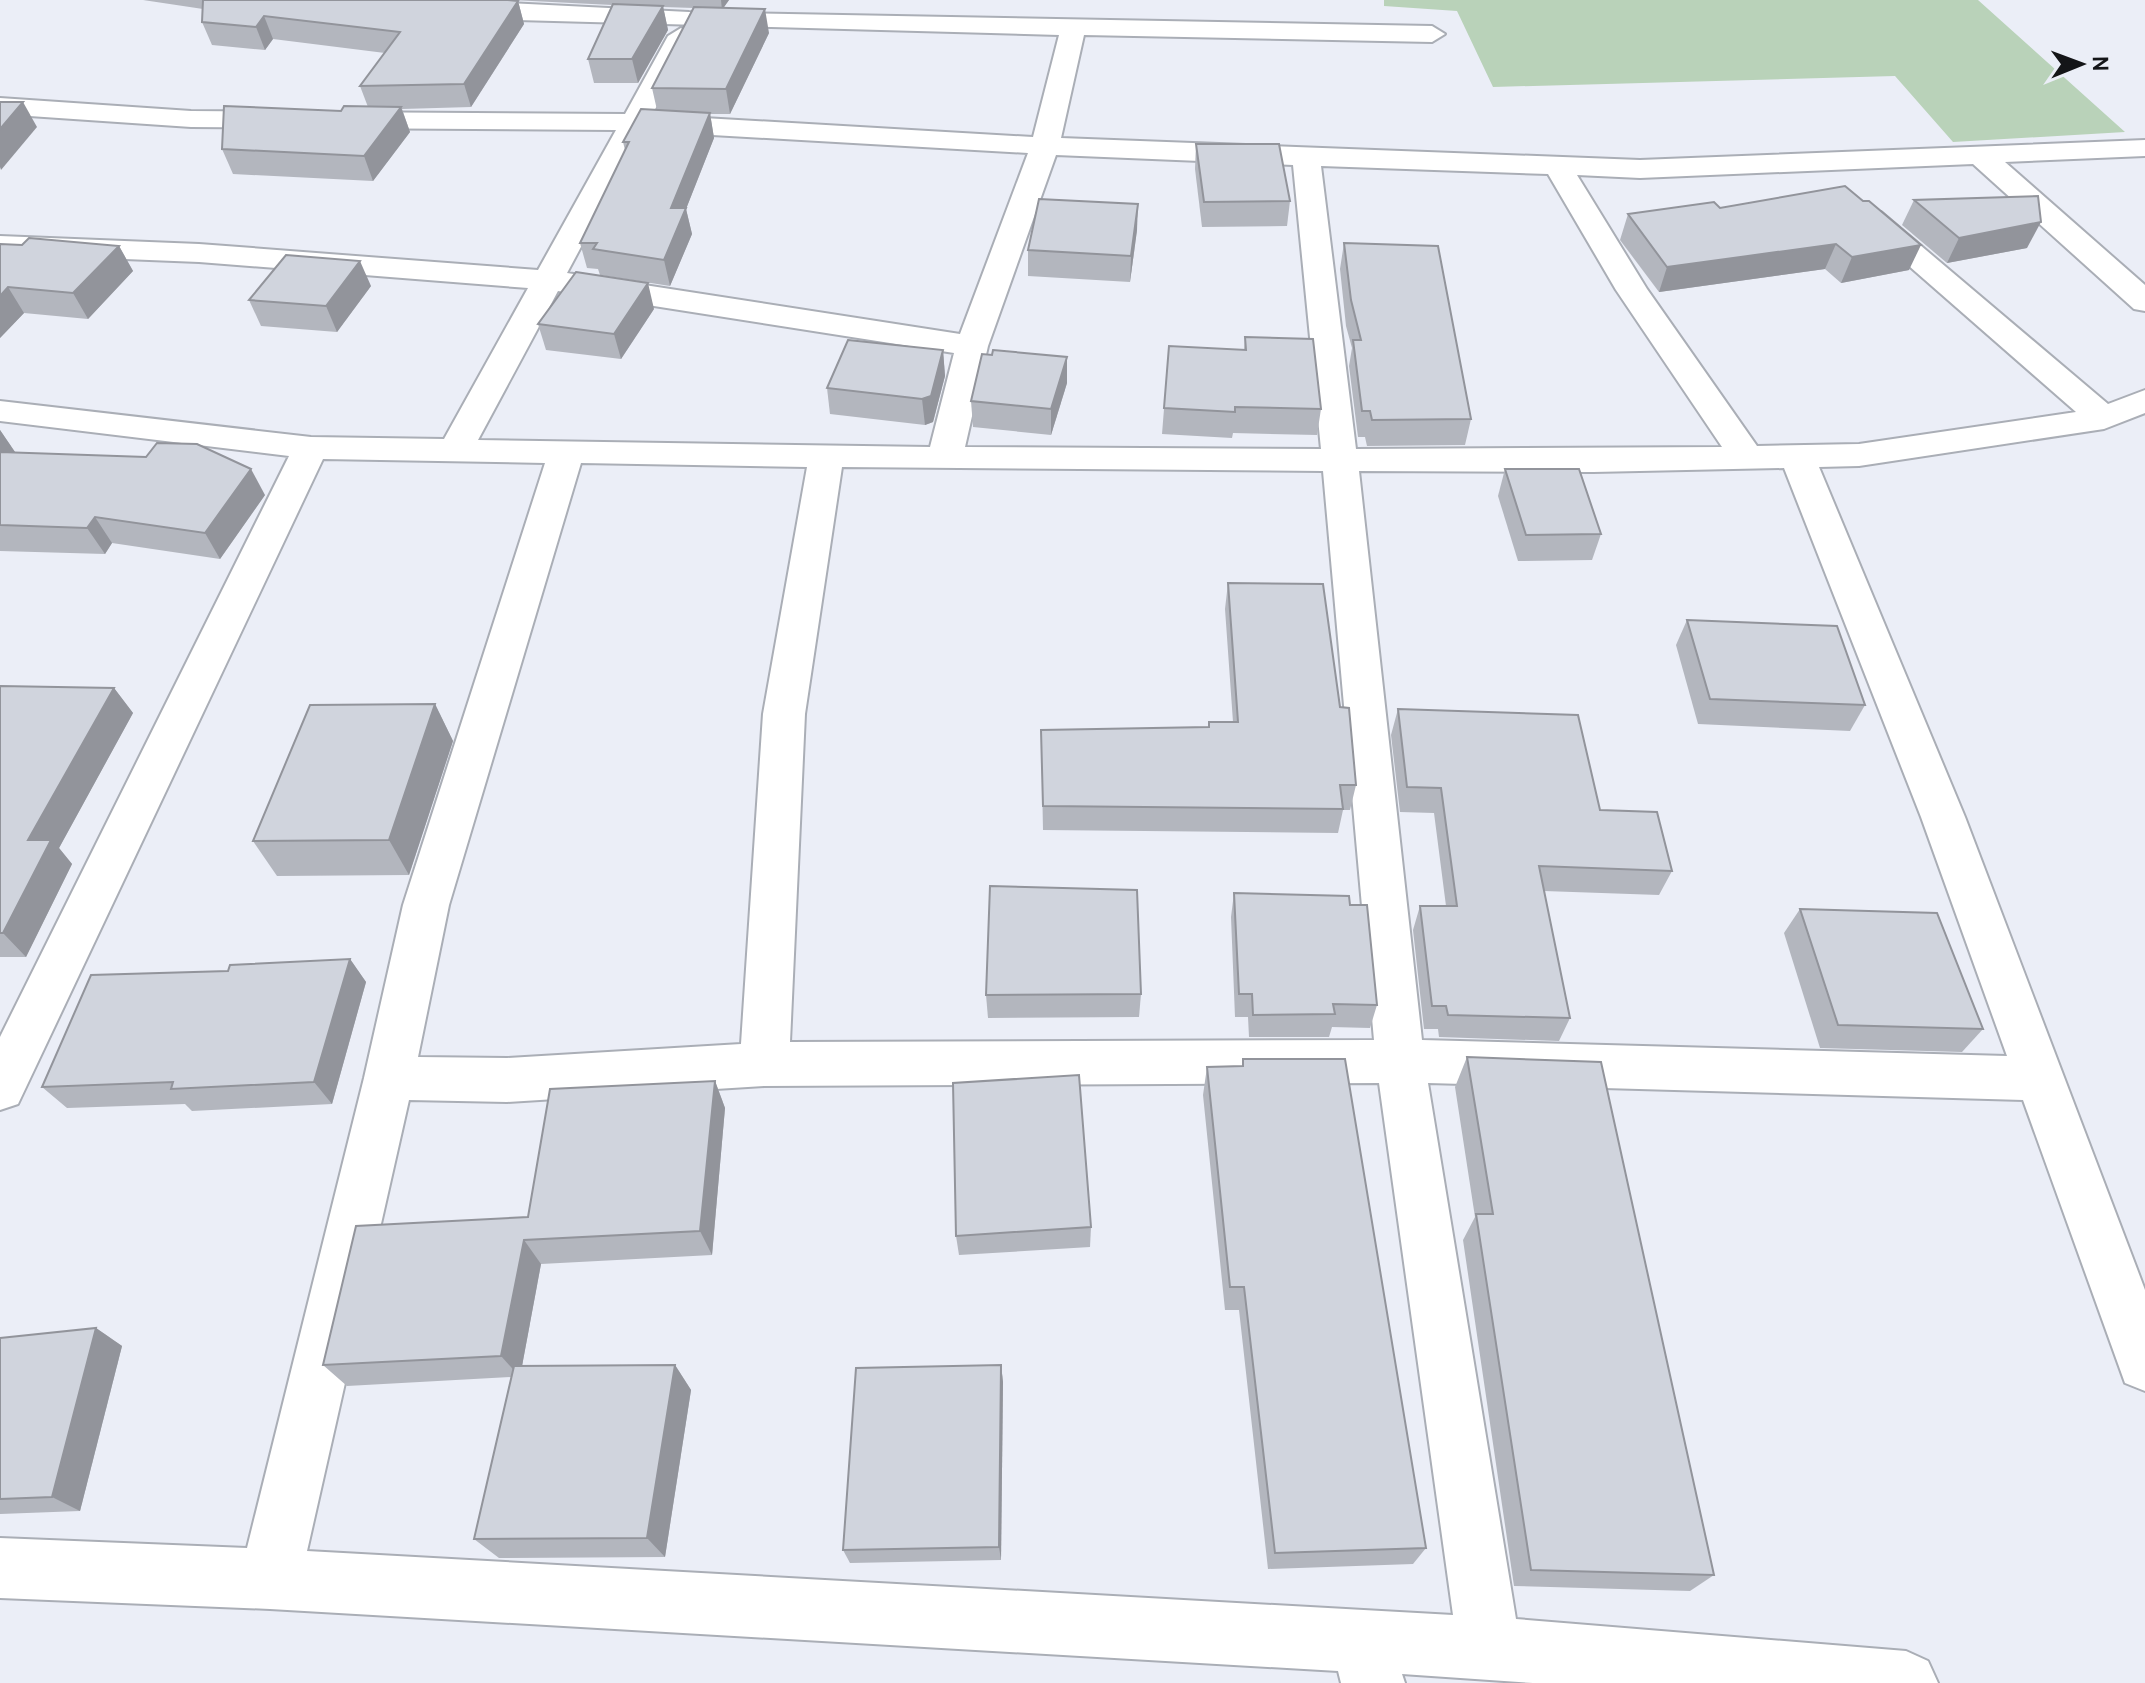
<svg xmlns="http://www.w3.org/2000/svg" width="2145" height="1683" font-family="Cabin,sans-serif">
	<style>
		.green { fill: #b9d2b9 }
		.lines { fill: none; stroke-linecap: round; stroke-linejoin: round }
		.minor-casing { stroke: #aaaeb6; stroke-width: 4 }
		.minor { fill: #fff; fill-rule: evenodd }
		.wall { fill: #b3b6be }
		.shaded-wall { fill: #92949b }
		.building { fill: #d0d4dd; stroke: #92949b; stroke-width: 2 }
	</style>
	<rect width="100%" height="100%" fill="#ebeef7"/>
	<!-- green -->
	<path class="green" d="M 1384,0 L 1978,0 L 2125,132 L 1953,142 L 1895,76 L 1493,87 L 1457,11 L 1384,6 Z"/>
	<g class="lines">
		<!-- minor casing -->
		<g class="minor-casing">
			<path id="minor" d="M 376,0 L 446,0 L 689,12 L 1432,26 L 1445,34 L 1432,42 L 1084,35 L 1061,138 L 1640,160 L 2145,140 L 2145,156 L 2005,162 L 2145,285 L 2145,311 L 2134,309 L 1973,164 L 1640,178 L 1577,175 L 1647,289 L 1757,446 L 1859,444 L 2076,412 L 1861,224 L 1856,218 L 1861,212 L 1881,212 L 2108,404 L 2145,390 L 2145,413 L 2104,429 L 1859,466 L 1819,467 L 1965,817 L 2145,1290 L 2145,1391 L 2125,1383 L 2023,1100 L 1428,1083 L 1516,1619 L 1906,1651 L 1928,1661 L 1938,1683 L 1533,1683 L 1402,1674 L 1405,1683 L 1341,1683 L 1338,1671 L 270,1609 L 0,1598 L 0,1538 L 247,1548 L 364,1078 L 403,905 L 545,463 L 323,459 L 18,1104 L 0,1110 L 0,1037 L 289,456 L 0,421 L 0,401 L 311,437 L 444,439 L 528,288 L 199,262 L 0,254 L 0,236 L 199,244 L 538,270 L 616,130 L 191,127 L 0,114 L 0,98 L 191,111 L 625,114 L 668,36 L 681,28 L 694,36 L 652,115 L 1033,137 L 1059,35 L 482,19 L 388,7 ZM 643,131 L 1028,153 L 960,334 L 567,273 ZM 1056,155 L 1293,165 L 1321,449 L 965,447 L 988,346 ZM 1321,166 L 1548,174 L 1616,290 L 1722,447 L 1356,449 ZM 558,291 L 954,353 L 930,447 L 478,440 ZM 581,463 L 807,467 L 763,714 L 741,1044 L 507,1058 L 418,1057 L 449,905 ZM 842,467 L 1323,471 L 1374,1040 L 790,1042 L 805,714 ZM 1784,468 L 1921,817 L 2007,1056 L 1422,1040 L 1359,471 L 1593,472 ZM 1379,1083 L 1453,1615 L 307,1551 L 409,1100 L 507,1102 L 764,1086 Z"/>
		</g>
		<!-- minor -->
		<use href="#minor" class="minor"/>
	</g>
	<!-- wall -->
	<g class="wall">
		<path d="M 143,0 L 508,0 L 518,1 L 524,24 L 471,107 L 402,109 L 410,132 L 373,181 L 233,174 L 222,149 L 341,111 L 368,107 L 360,86 L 385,53 L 273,39 L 265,50 L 212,45 L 202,22 L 203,9 Z"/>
		<path d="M 512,0 L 729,0 L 723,8 L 769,33 L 730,114 L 710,114 L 714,138 L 686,209 L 692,234 L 670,286 L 600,275 L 598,269 L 587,268 L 580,243 L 625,150 L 623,142 L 657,110 L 652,88 L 694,8 L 663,7 L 668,30 L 638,83 L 594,83 L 588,59 L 612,5 Z"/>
		<path d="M 1196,144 L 1290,201 L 1287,226 L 1202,227 L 1195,169 Z"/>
		<path d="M 1845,186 L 1909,270 L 1841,283 L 1825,269 L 1659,292 L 1620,240 L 1628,214 L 1720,208 Z"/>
		<path d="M 1914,200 L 2027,248 L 1947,263 L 1902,225 Z"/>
		<path d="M 1137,230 L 1130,282 L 1028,276 L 1028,250 Z"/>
		<path d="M 1344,243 L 1471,419 L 1465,445 L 1367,446 L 1365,437 L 1358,437 L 1349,366 L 1352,348 L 1346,326 L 1340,269 Z"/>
		<path d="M 0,244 L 119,246 L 133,271 L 88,319 L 24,313 L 0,338 Z"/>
		<path d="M 371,286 L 337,332 L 261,326 L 249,300 Z"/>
		<path d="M 654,309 L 621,359 L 546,350 L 538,324 Z"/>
		<path d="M 1245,337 L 1321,409 L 1317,435 L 1233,433 L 1232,438 L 1162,434 L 1169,346 L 1244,350 Z"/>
		<path d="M 943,350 L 945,376 L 933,422 L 925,425 L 830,414 L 827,388 Z"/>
		<path d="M 1067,383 L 1051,435 L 973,427 L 971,401 Z"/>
		<path d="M 0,430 L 15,452 L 14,453 L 265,495 L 220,559 L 112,543 L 105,554 L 0,551 Z"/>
		<path d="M 1505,469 L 1601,534 L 1592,560 L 1518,561 L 1498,496 Z"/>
		<path d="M 1228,583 L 1340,707 L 1356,785 L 1350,810 L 1343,810 L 1338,833 L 1043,830 L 1041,730 L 1209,727 L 1209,722 L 1233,722 L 1225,609 Z"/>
		<path d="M 1687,620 L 1865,705 L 1850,731 L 1698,724 L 1676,645 Z"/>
		<path d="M 0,686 L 114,688 L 133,713 L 59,848 L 72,864 L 26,957 L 0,957 Z"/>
		<path d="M 435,704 L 453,741 L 409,875 L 277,876 L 253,841 Z"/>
		<path d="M 1398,709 L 1600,810 L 1672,871 L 1659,895 L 1544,891 L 1570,1018 L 1559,1041 L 1439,1037 L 1438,1029 L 1424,1029 L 1413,930 L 1420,906 L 1446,906 L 1434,813 L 1400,812 L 1391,735 Z"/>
		<path d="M 1234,893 L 1377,1005 L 1370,1028 L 1332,1027 L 1329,1037 L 1249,1037 L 1248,1017 L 1235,1017 L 1231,917 Z"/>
		<path d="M 1800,909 L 1983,1029 L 1962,1052 L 1820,1048 L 1784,933 Z"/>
		<path d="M 350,959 L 366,982 L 332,1104 L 192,1111 L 185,1104 L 67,1108 L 42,1087 L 228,971 Z"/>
		<path d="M 1141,994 L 1139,1017 L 988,1018 L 986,995 Z"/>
		<path d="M 1467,1057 L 1714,1575 L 1690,1591 L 1514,1586 L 1463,1240 L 1475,1217 L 1455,1087 Z"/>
		<path d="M 1243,1059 L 1426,1548 L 1413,1564 L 1268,1569 L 1239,1310 L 1225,1310 L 1203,1095 L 1207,1067 L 1242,1066 Z"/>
		<path d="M 715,1081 L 725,1108 L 712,1255 L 541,1264 L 522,1366 L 675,1365 L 691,1390 L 665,1557 L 499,1558 L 474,1539 L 511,1377 L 347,1386 L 323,1365 Z"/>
		<path d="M 1091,1227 L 1090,1247 L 959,1255 L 956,1236 Z"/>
		<path d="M 96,1328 L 122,1346 L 80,1511 L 0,1514 L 0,1338 Z"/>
		<path d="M 1001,1365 L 1003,1382 L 1001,1560 L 850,1563 L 843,1550 Z"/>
	</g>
	<!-- shaded-wall -->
	<g class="shaded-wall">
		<path d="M 721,0 L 729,0 L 722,10 Z"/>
		<path d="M 518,1 L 524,24 L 471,107 L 464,84 Z"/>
		<path d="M 663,6 L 668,30 L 638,83 L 632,59 Z"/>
		<path d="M 765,9 L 769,33 L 730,114 L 726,89 Z"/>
		<path d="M 264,16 L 273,39 L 265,50 L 256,27 Z"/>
		<path d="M 23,102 L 37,127 L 1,170 L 0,167 L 0,129 Z"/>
		<path d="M 401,107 L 410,132 L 373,181 L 364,156 Z"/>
		<path d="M 710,113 L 714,138 L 686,209 L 692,234 L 670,286 L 664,260 L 671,208 Z"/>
		<path d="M 1138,204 L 1137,230 L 1130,282 L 1131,256 Z"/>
		<path d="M 2041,222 L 2027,248 L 1947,263 L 1959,238 Z"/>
		<path d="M 1836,244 L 1825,269 L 1659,292 L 1667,267 Z"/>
		<path d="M 1921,245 L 1909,270 L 1841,283 L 1852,257 Z"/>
		<path d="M 119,246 L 133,271 L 88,319 L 73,293 Z"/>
		<path d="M 360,261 L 371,286 L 337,332 L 326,306 Z"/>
		<path d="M 648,283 L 654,309 L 621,359 L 614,334 Z"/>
		<path d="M 8,287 L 24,313 L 0,338 L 0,296 Z"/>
		<path d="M 943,350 L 945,376 L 933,422 L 925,425 L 922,399 Z"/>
		<path d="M 1067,357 L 1067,383 L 1051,435 L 1051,409 Z"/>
		<path d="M 0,430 L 15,452 L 0,468 Z"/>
		<path d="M 251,469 L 265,495 L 220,559 L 205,533 Z"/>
		<path d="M 95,517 L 112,543 L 105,554 L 87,528 Z"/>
		<path d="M 114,688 L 133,713 L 59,848 L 72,864 L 26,957 L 3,933 L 28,840 Z"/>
		<path d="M 435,704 L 453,741 L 409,875 L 389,840 Z"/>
		<path d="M 350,959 L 366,982 L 332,1104 L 314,1082 Z"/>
		<path d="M 715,1081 L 725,1108 L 712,1255 L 700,1231 Z"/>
		<path d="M 524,1240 L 541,1264 L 520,1377 L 501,1356 Z"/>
		<path d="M 96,1328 L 122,1346 L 80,1511 L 52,1497 Z"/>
		<path d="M 675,1365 L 691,1390 L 665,1557 L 647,1538 Z"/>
		<path d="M 1001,1365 L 1003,1382 L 1001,1560 L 999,1547 Z"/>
	</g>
	<!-- building -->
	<g class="building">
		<path d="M 203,0 L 508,0 L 518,1 L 464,84 L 360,86 L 400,32 L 264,16 L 256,27 L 202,22 Z"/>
		<path d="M 613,4 L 663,6 L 632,59 L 588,59 Z"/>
		<path d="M 694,7 L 765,9 L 726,89 L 652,88 Z"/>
		<path d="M 0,102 L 23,102 L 0,129 Z"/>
		<path d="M 224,106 L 341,111 L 344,106 L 401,107 L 364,156 L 222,149 Z"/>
		<path d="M 641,109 L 710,113 L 671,208 L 686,208 L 664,260 L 593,249 L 597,243 L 580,243 L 629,142 L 623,142 Z"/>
		<path d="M 1196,144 L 1279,144 L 1290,201 L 1204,202 Z"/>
		<path d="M 1845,186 L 1863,201 L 1869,201 L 1921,245 L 1852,257 L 1836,244 L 1667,267 L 1628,214 L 1714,202 L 1720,208 Z"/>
		<path d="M 2038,196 L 2041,222 L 1959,238 L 1914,200 Z"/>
		<path d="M 1039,199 L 1138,204 L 1131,256 L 1028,250 Z"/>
		<path d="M 29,238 L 119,246 L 73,293 L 8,287 L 0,296 L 0,244 L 22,245 Z"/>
		<path d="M 1344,243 L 1438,246 L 1471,419 L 1372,420 L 1370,411 L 1362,411 L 1353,340 L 1361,340 L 1351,300 Z"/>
		<path d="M 286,255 L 360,261 L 326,306 L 249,300 Z"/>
		<path d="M 576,272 L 648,283 L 614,334 L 538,324 Z"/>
		<path d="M 1245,337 L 1313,339 L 1321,409 L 1235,407 L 1235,412 L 1164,408 L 1169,346 L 1246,350 Z"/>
		<path d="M 848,340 L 943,350 L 931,396 L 922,399 L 827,388 Z"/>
		<path d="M 993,350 L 1067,357 L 1051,409 L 971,401 L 982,354 L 992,355 Z"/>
		<path d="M 157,443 L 197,444 L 251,469 L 205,533 L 95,517 L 87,528 L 0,525 L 0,452 L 146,457 Z"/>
		<path d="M 1505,469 L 1579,469 L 1601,534 L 1526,535 Z"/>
		<path d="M 1228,583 L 1323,584 L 1340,707 L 1349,708 L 1356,785 L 1340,785 L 1343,809 L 1043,806 L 1041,730 L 1209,727 L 1209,722 L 1238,722 Z"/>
		<path d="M 1687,620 L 1837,626 L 1865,705 L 1710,699 Z"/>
		<path d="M 0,686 L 114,688 L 28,840 L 51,840 L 3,933 L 0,933 Z"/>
		<path d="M 435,704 L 389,840 L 253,841 L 310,705 Z"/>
		<path d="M 1398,709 L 1578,715 L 1600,810 L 1657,812 L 1672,871 L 1539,866 L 1570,1018 L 1448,1015 L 1446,1006 L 1432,1006 L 1420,906 L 1457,906 L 1441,788 L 1407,787 Z"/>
		<path d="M 990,886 L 1137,890 L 1141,994 L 986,995 Z"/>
		<path d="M 1234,893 L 1349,896 L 1350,905 L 1367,905 L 1377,1005 L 1333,1004 L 1335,1014 L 1253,1015 L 1252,994 L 1239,994 Z"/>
		<path d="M 1800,909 L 1937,913 L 1983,1029 L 1838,1025 Z"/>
		<path d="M 350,959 L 314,1082 L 171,1089 L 173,1082 L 42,1087 L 91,975 L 228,971 L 230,965 Z"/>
		<path d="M 1467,1057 L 1601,1062 L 1714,1575 L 1531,1570 L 1476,1214 L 1493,1214 Z"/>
		<path d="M 1243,1059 L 1345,1059 L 1426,1548 L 1275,1553 L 1244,1287 L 1230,1287 L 1207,1067 L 1243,1066 Z"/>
		<path d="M 1079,1075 L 1091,1227 L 956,1236 L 953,1083 Z"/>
		<path d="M 715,1081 L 700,1231 L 524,1240 L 501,1356 L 323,1365 L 356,1226 L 528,1217 L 550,1089 Z"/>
		<path d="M 96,1328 L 52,1497 L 0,1499 L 0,1338 Z"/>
		<path d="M 675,1365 L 647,1538 L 474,1539 L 514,1366 Z"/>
		<path d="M 1001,1365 L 999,1547 L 843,1550 L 856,1368 Z"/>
	</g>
	<!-- north arrow -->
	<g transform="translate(2081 64) rotate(89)" stroke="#ebeef7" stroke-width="6" paint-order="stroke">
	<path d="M0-6L14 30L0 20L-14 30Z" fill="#141518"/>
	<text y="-12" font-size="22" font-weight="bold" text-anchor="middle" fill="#141518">N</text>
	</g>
</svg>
